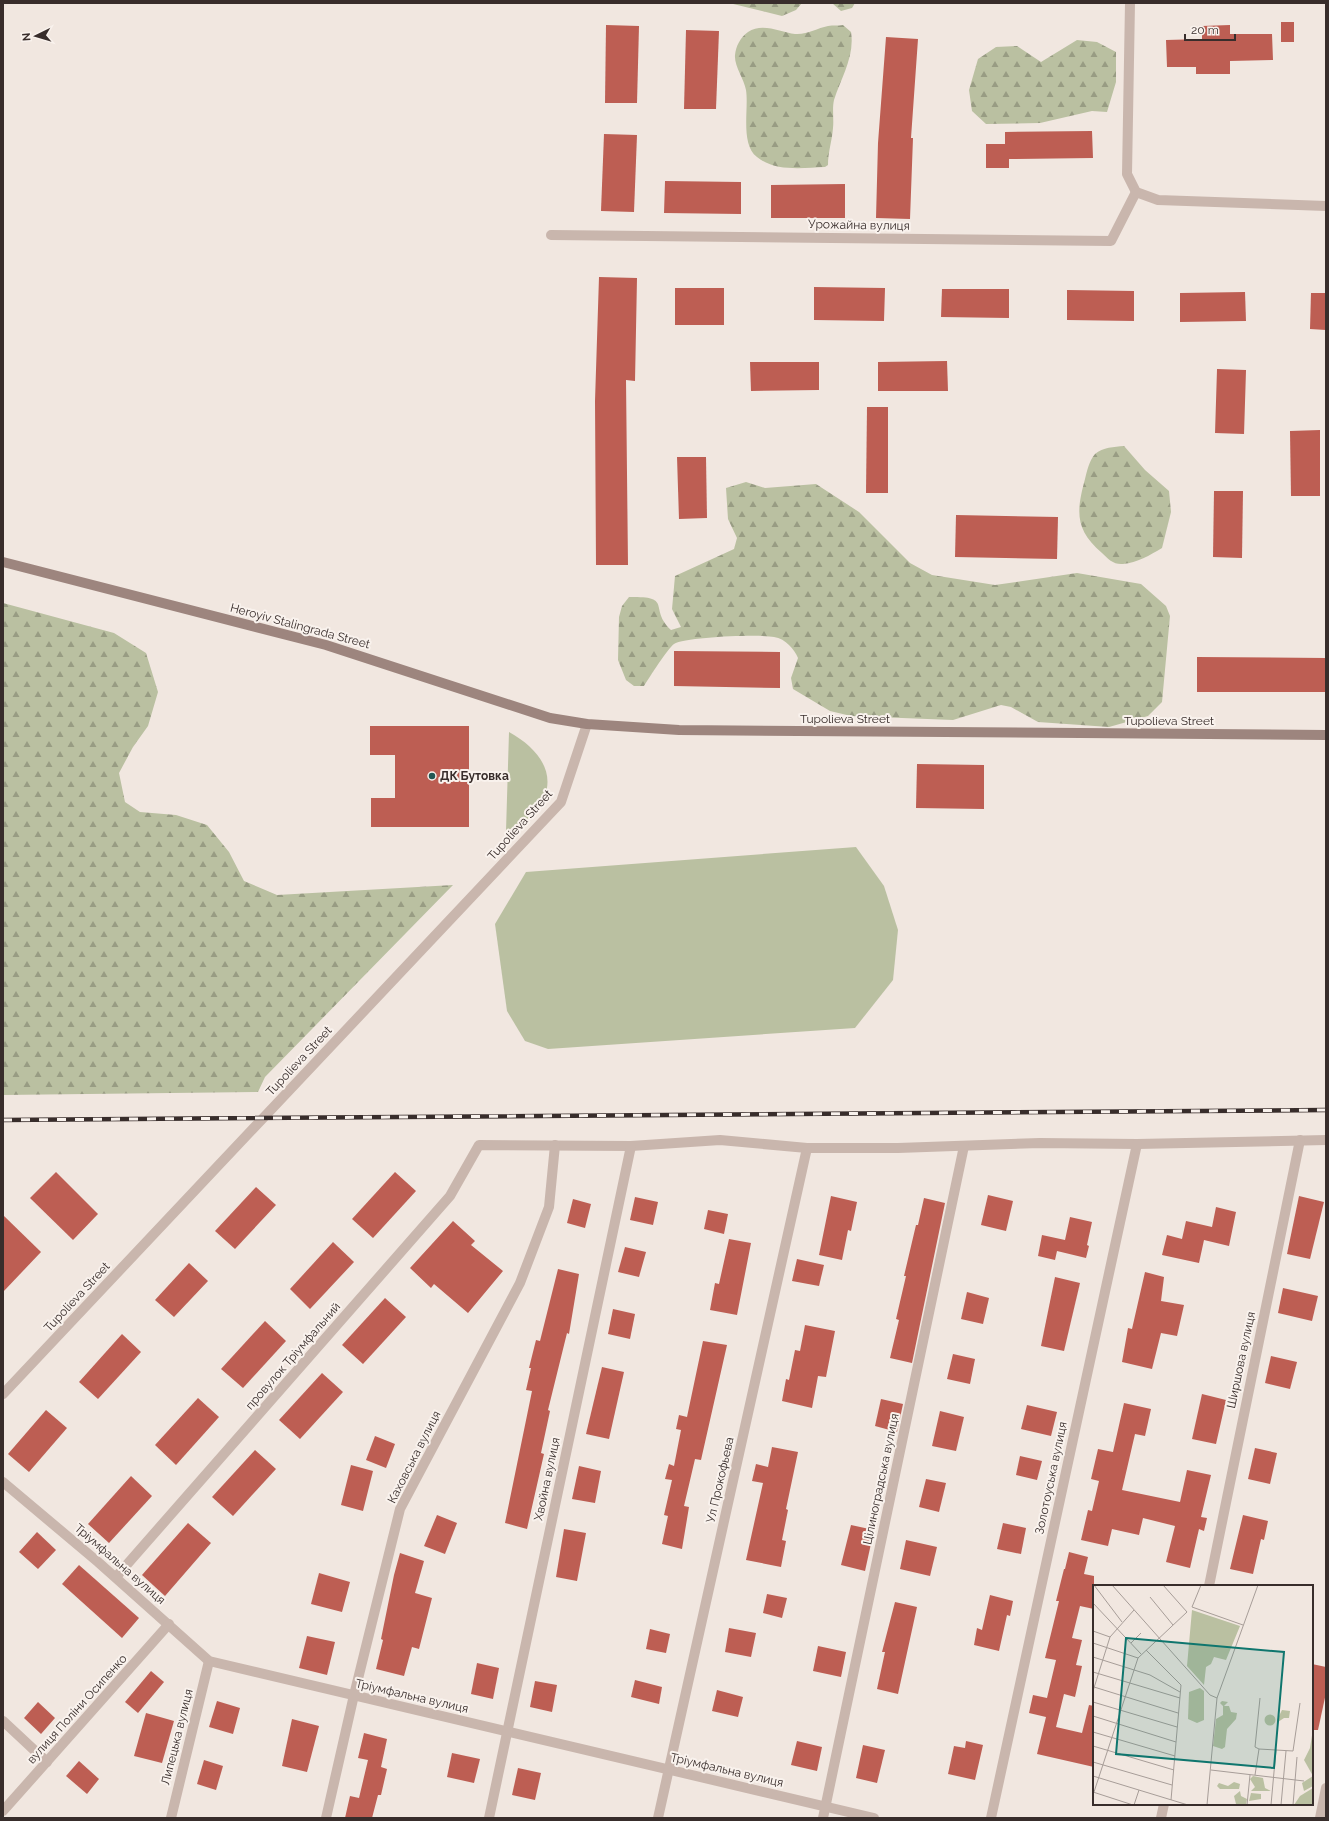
<svg xmlns="http://www.w3.org/2000/svg" width="1329" height="1821" font-family="Raleway,sans-serif">
	<style>
		.green { fill: #bac0a1 }
		.forest { fill: url(#forest-firs) }
		.building { fill: #bd5e53 }
		.lines { fill: none; stroke-linecap: round; stroke-linejoin: round }
		.minor { stroke: #c9b6ad; stroke-width: 10 }
		.tertiary { stroke: #c9b6ad; stroke-width: 10 }
		.secondary { stroke: #9d857e; stroke-width: 10 }
		.rail-casing { stroke: #382d2b; stroke-width: 4.5 }
		.rail { stroke: #f9f2ed; stroke-width: 3; stroke-dasharray: 9; stroke-linecap: butt }
		.poi-dot { fill: #235753; stroke: #f9f2ed; stroke-width: 1.5 }
		.labels { text-anchor: middle; stroke-width: 4; stroke-linejoin: round; paint-order: stroke }
		.street-label { font-size: 12px; fill: #382d2b; stroke: #f9f2ed }
		.poi-label { font-size: 12px; font-weight: bold; fill: #382d2b; stroke: #f9f2ed; text-anchor: start }
		.inset-road { fill: none; stroke: #a79d98; stroke-width: 1 }
		.view { fill: #0f766e; fill-opacity: 0.15; stroke: #0f766e; stroke-width: 2 }
		.inset-edge { fill: none; stroke: #382d2b; stroke-width: 2 }
	</style>
	<defs>
		<pattern id="forest-firs" width="22" height="20" patternUnits="userSpaceOnUse"><rect width="22" height="20" fill="#bac0a1"/><path d="M5 1l3.5 6h-7zM16 11l3.5 6h-7z" fill="#989c83"/></pattern>
	</defs>
	<rect width="100%" height="100%" fill="#f1e7e0"/>
	<!-- green -->
	<g class="green">
		<path d="M 509,732 C 540,749 562,778 536,811 C 529,820 516,826 506,831 Z"/>
		<path d="M 856,847 L 884,886 L 898,930 L 893,980 L 855,1028 L 548,1049 L 525,1041 L 507,1011 L 495,924 L 526,872 Z"/>
	</g>
	<!-- forest -->
	<g class="forest">
		<path d="M 729,3 L 802,3 L 796,10 L 782,16 Z"/>
		<path d="M 832,3 L 855,3 L 852,8 L 841,11 Z"/>
		<path d="M 843,25 L 851,32 C 855,56 841,78 834,100 C 832,109 834,119 833,128 C 832,141 828,152 828,165 L 825,167 C 803,168 775,172 757,157 C 740,144 749,109 746,90 C 744,79 734,66 735,55 C 736,46 740,38 748,32 C 762,22 781,32 795,34 C 807,35 817,28 828,26 C 833,25 838,26 843,25 Z"/>
		<path d="M 1077,40 L 1097,42 L 1116,52 L 1116,82 L 1107,112 L 1092,111 L 1040,123 L 986,124 L 972,111 L 969,90 L 978,59 L 996,47 L 1017,46 L 1041,62 Z"/>
		<path d="M 1124,446 L 1145,470 L 1169,491 L 1171,512 L 1162,548 C 1150,555 1137,563 1123,564 C 1114,565 1108,559 1102,553 C 1075,530 1076,512 1085,479 C 1087,471 1089,461 1095,454 C 1103,447 1114,447 1124,446 Z"/>
		<path d="M 746,482 L 765,488 L 816,484 L 859,512 L 910,563 L 932,575 L 995,585 L 1077,573 L 1141,584 L 1166,606 L 1170,616 L 1162,702 L 1148,716 L 1109,727 L 1038,722 L 1011,707 L 1001,705 L 953,720 L 851,716 L 830,711 L 793,689 L 791,678 L 798,658 C 794,649 786,639 774,637 C 760,634 685,637 674,644 C 668,648 649,678 644,686 L 634,686 L 626,680 L 618,660 L 619,617 L 622,606 L 629,597 C 674,596 648,608 671,630 L 681,627 L 672,609 L 675,576 L 734,549 L 737,538 L 728,519 L 726,488 Z"/>
		<path d="M 3,603 L 114,633 L 146,653 L 158,692 L 148,726 L 133,747 L 119,773 L 125,802 L 140,812 L 176,815 L 207,825 L 229,852 L 244,881 L 277,895 L 453,885 L 265,1077 L 258,1092 L 3,1095 Z"/>
	</g>
	<!-- building -->
	<g class="building">
		<rect x="1281" y="22" width="13" height="20"/>
		<path d="M 606,25 L 639,26 L 637,103 L 605,103 Z"/>
		<path d="M 1230,25 L 1230,34 L 1272,34 L 1273,60 L 1230,61 L 1230,74 L 1196,74 L 1196,67 L 1167,67 L 1166,40 L 1202,39 L 1202,26 Z"/>
		<path d="M 686,30 L 719,31 L 716,109 L 684,109 Z"/>
		<path d="M 886,37 L 918,39 L 911,138 L 913,138 L 910,219 L 876,218 L 878,143 Z"/>
		<path d="M 1092,131 L 1093,158 L 1009,159 L 1009,168 L 986,168 L 986,144 L 1005,144 L 1005,132 Z"/>
		<path d="M 604,134 L 637,135 L 634,212 L 601,211 Z"/>
		<path d="M 665,181 L 741,182 L 741,214 L 664,213 Z"/>
		<path d="M 845,184 L 845,218 L 771,218 L 771,185 Z"/>
		<path d="M 599,277 L 637,278 L 635,381 L 626,380 L 628,565 L 596,565 L 595,401 Z"/>
		<path d="M 814,287 L 885,288 L 884,321 L 814,320 Z"/>
		<rect x="675" y="288" width="49" height="37"/>
		<path d="M 942,289 L 1009,289 L 1009,318 L 941,317 Z"/>
		<path d="M 1067,290 L 1134,291 L 1134,321 L 1067,320 Z"/>
		<path d="M 1245,292 L 1246,321 L 1180,322 L 1180,293 Z"/>
		<path d="M 1311,293 L 1326,293 L 1326,330 L 1310,329 Z"/>
		<path d="M 947,361 L 948,391 L 878,391 L 878,362 Z"/>
		<path d="M 750,362 L 819,362 L 819,390 L 751,391 Z"/>
		<path d="M 1217,369 L 1246,370 L 1244,434 L 1215,433 Z"/>
		<path d="M 867,407 L 888,407 L 888,493 L 866,493 Z"/>
		<path d="M 1320,430 L 1320,496 L 1291,496 L 1290,431 Z"/>
		<path d="M 677,457 L 706,457 L 707,518 L 679,519 Z"/>
		<path d="M 1214,491 L 1243,491 L 1242,558 L 1213,557 Z"/>
		<path d="M 956,515 L 1058,517 L 1057,559 L 955,557 Z"/>
		<path d="M 674,651 L 780,652 L 780,688 L 674,686 Z"/>
		<path d="M 1197,657 L 1326,658 L 1326,692 L 1197,692 Z"/>
		<path d="M 370,726 L 469,726 L 469,827 L 371,827 L 371,798 L 395,798 L 395,755 L 370,755 Z"/>
		<path d="M 917,764 L 984,765 L 984,809 L 916,808 Z"/>
		<path d="M 56,1172 L 98,1214 L 73,1240 L 30,1198 Z"/>
		<path d="M 395,1172 L 416,1191 L 373,1238 L 352,1219 Z"/>
		<path d="M 256,1187 L 276,1205 L 235,1249 L 215,1231 Z"/>
		<path d="M 988,1195 L 1013,1201 L 1006,1231 L 981,1225 Z"/>
		<path d="M 831,1196 L 857,1202 L 851,1231 L 848,1230 L 842,1260 L 819,1255 Z"/>
		<path d="M 1299,1196 L 1324,1202 L 1310,1259 L 1287,1254 Z"/>
		<path d="M 635,1197 L 658,1202 L 653,1225 L 630,1220 Z"/>
		<path d="M 924,1198 L 945,1203 L 912,1363 L 890,1358 L 899,1320 L 896,1319 L 906,1276 L 904,1276 L 916,1225 L 918,1225 Z"/>
		<path d="M 573,1199 L 591,1204 L 585,1228 L 567,1223 Z"/>
		<path d="M 1216,1207 L 1236,1212 L 1229,1246 L 1204,1240 L 1199,1263 L 1162,1255 L 1167,1235 L 1182,1239 L 1186,1221 L 1212,1227 Z"/>
		<path d="M 708,1210 L 728,1214 L 724,1234 L 704,1229 Z"/>
		<path d="M 3,1215 L 41,1252 L 3,1292 Z"/>
		<path d="M 1070,1217 L 1092,1222 L 1087,1245 L 1089,1246 L 1086,1258 L 1057,1251 L 1055,1260 L 1038,1256 L 1042,1235 L 1065,1240 Z"/>
		<path d="M 453,1221 L 475,1241 L 471,1245 L 503,1271 L 468,1313 L 434,1284 L 431,1288 L 410,1268 Z"/>
		<path d="M 729,1239 L 751,1243 L 737,1315 L 710,1310 L 715,1283 L 719,1284 Z"/>
		<path d="M 333,1242 L 354,1262 L 310,1309 L 290,1289 Z"/>
		<path d="M 625,1247 L 646,1252 L 639,1277 L 618,1272 Z"/>
		<path d="M 797,1259 L 824,1265 L 819,1286 L 792,1281 Z"/>
		<path d="M 189,1263 L 208,1281 L 174,1317 L 155,1300 Z"/>
		<path d="M 558,1269 L 579,1274 L 569,1334 L 567,1333 L 548,1410 L 550,1411 L 541,1453 L 544,1454 L 527,1529 L 505,1523 L 532,1391 L 526,1390 L 531,1368 L 529,1368 L 536,1340 L 540,1341 Z"/>
		<path d="M 1145,1272 L 1164,1277 L 1161,1301 L 1184,1305 L 1177,1336 L 1161,1333 L 1152,1369 L 1122,1362 L 1128,1328 L 1132,1329 Z"/>
		<path d="M 1055,1277 L 1080,1283 L 1064,1351 L 1041,1346 Z"/>
		<path d="M 1283,1288 L 1318,1296 L 1312,1321 L 1278,1313 Z"/>
		<path d="M 967,1292 L 989,1298 L 983,1324 L 961,1319 Z"/>
		<path d="M 385,1298 L 406,1317 L 363,1364 L 342,1345 Z"/>
		<path d="M 613,1309 L 635,1314 L 630,1339 L 608,1334 Z"/>
		<path d="M 265,1321 L 286,1341 L 243,1388 L 221,1369 Z"/>
		<path d="M 805,1325 L 835,1331 L 826,1377 L 818,1376 L 812,1408 L 782,1401 L 786,1379 L 789,1380 L 795,1350 L 800,1351 Z"/>
		<path d="M 122,1334 L 141,1352 L 98,1399 L 79,1382 Z"/>
		<path d="M 703,1341 L 727,1345 L 701,1460 L 695,1459 L 684,1506 L 689,1507 L 682,1549 L 662,1544 L 668,1516 L 664,1515 L 672,1480 L 665,1479 L 669,1464 L 674,1466 L 681,1430 L 676,1429 L 679,1415 L 687,1417 Z"/>
		<path d="M 953,1354 L 975,1359 L 970,1384 L 947,1379 Z"/>
		<path d="M 1271,1356 L 1297,1362 L 1290,1389 L 1265,1383 Z"/>
		<path d="M 602,1367 L 624,1372 L 609,1439 L 586,1434 Z"/>
		<path d="M 322,1373 L 343,1392 L 300,1439 L 279,1420 Z"/>
		<path d="M 1202,1394 L 1226,1400 L 1216,1444 L 1192,1439 Z"/>
		<path d="M 198,1398 L 219,1417 L 176,1465 L 155,1445 Z"/>
		<path d="M 881,1399 L 903,1404 L 897,1432 L 875,1426 Z"/>
		<path d="M 1124,1403 L 1151,1409 L 1145,1436 L 1135,1434 L 1122,1490 L 1180,1502 L 1187,1470 L 1211,1475 L 1201,1517 L 1207,1518 L 1204,1531 L 1199,1529 L 1190,1568 L 1166,1562 L 1175,1526 L 1143,1518 L 1139,1535 L 1112,1529 L 1108,1546 L 1081,1540 L 1088,1510 L 1092,1511 L 1099,1481 L 1091,1479 L 1098,1449 L 1113,1452 Z"/>
		<path d="M 1027,1405 L 1057,1412 L 1051,1436 L 1021,1429 Z"/>
		<path d="M 46,1410 L 67,1428 L 29,1472 L 8,1454 Z"/>
		<path d="M 940,1411 L 964,1417 L 956,1451 L 932,1446 Z"/>
		<path d="M 375,1436 L 395,1444 L 386,1468 L 366,1460 Z"/>
		<path d="M 772,1447 L 798,1452 L 786,1509 L 788,1510 L 782,1540 L 786,1541 L 781,1567 L 746,1560 L 763,1483 L 752,1481 L 756,1464 L 768,1467 Z"/>
		<path d="M 1255,1448 L 1277,1453 L 1270,1484 L 1248,1479 Z"/>
		<path d="M 255,1450 L 276,1469 L 233,1516 L 212,1497 Z"/>
		<path d="M 1020,1456 L 1042,1461 L 1037,1480 L 1016,1475 Z"/>
		<path d="M 351,1465 L 373,1471 L 363,1511 L 341,1505 Z"/>
		<path d="M 579,1466 L 601,1471 L 595,1503 L 572,1499 Z"/>
		<path d="M 131,1476 L 152,1496 L 109,1543 L 88,1524 Z"/>
		<path d="M 926,1479 L 946,1483 L 939,1512 L 919,1507 Z"/>
		<path d="M 437,1515 L 457,1523 L 445,1554 L 424,1546 Z"/>
		<path d="M 1243,1515 L 1268,1521 L 1264,1540 L 1261,1539 L 1253,1574 L 1230,1569 Z"/>
		<path d="M 188,1523 L 211,1543 L 165,1596 L 142,1575 Z"/>
		<path d="M 1003,1523 L 1026,1528 L 1021,1554 L 997,1549 Z"/>
		<path d="M 851,1525 L 874,1530 L 865,1571 L 841,1565 Z"/>
		<path d="M 564,1529 L 586,1533 L 577,1581 L 556,1577 Z"/>
		<path d="M 37,1532 L 56,1550 L 38,1569 L 19,1552 Z"/>
		<path d="M 906,1540 L 937,1547 L 930,1576 L 900,1569 Z"/>
		<path d="M 1069,1552 L 1088,1557 L 1084,1574 L 1094,1576 L 1094,1609 L 1080,1606 L 1072,1638 L 1082,1640 L 1076,1665 L 1082,1666 L 1075,1697 L 1064,1694 L 1056,1727 L 1082,1733 L 1089,1705 L 1094,1706 L 1094,1767 L 1037,1754 L 1046,1717 L 1029,1713 L 1033,1695 L 1047,1698 L 1056,1660 L 1045,1658 L 1059,1601 L 1056,1601 L 1064,1569 L 1065,1569 Z"/>
		<path d="M 400,1553 L 424,1561 L 415,1593 L 432,1598 L 419,1649 L 412,1647 L 404,1676 L 376,1669 L 383,1640 L 381,1639 L 394,1575 Z"/>
		<path d="M 79,1565 L 139,1618 L 122,1638 L 62,1584 Z"/>
		<path d="M 319,1573 L 350,1582 L 342,1612 L 311,1604 Z"/>
		<path d="M 767,1594 L 787,1598 L 782,1618 L 763,1613 Z"/>
		<path d="M 990,1595 L 1013,1601 L 1010,1616 L 1007,1615 L 999,1651 L 974,1645 L 977,1628 L 982,1630 Z"/>
		<path d="M 895,1602 L 917,1607 L 898,1694 L 877,1689 L 885,1652 L 882,1652 Z"/>
		<path d="M 729,1628 L 756,1633 L 751,1657 L 725,1652 Z"/>
		<path d="M 650,1629 L 670,1634 L 666,1653 L 646,1649 Z"/>
		<path d="M 307,1636 L 335,1642 L 327,1675 L 299,1668 Z"/>
		<path d="M 818,1646 L 846,1652 L 841,1677 L 813,1671 Z"/>
		<path d="M 477,1663 L 499,1668 L 493,1699 L 471,1694 Z"/>
		<path d="M 1312,1664 L 1326,1667 L 1326,1693 L 1318,1730 L 1312,1730 Z"/>
		<path d="M 151,1671 L 164,1682 L 138,1713 L 125,1702 Z"/>
		<path d="M 635,1680 L 662,1687 L 659,1704 L 631,1697 Z"/>
		<path d="M 535,1681 L 557,1685 L 552,1712 L 530,1707 Z"/>
		<path d="M 717,1690 L 743,1697 L 738,1717 L 712,1711 Z"/>
		<path d="M 217,1701 L 240,1708 L 233,1734 L 209,1727 Z"/>
		<path d="M 38,1702 L 55,1718 L 41,1734 L 24,1718 Z"/>
		<path d="M 146,1713 L 174,1721 L 162,1763 L 134,1756 Z"/>
		<path d="M 292,1719 L 319,1726 L 307,1772 L 282,1766 Z"/>
		<path d="M 364,1733 L 387,1739 L 381,1767 L 387,1769 L 381,1795 L 378,1795 L 372,1818 L 345,1818 L 350,1796 L 359,1798 L 368,1760 L 358,1758 Z"/>
		<path d="M 797,1741 L 822,1747 L 817,1771 L 791,1765 Z"/>
		<path d="M 966,1741 L 983,1745 L 975,1780 L 948,1774 L 954,1746 L 965,1748 Z"/>
		<path d="M 863,1745 L 885,1750 L 877,1783 L 856,1778 Z"/>
		<path d="M 452,1753 L 480,1759 L 474,1783 L 447,1777 Z"/>
		<path d="M 204,1760 L 223,1766 L 216,1790 L 197,1784 Z"/>
		<path d="M 79,1761 L 99,1779 L 87,1794 L 66,1776 Z"/>
		<path d="M 518,1768 L 541,1773 L 535,1800 L 512,1795 Z"/>
	</g>
	<g class="lines">
		<!-- minor -->
		<g class="minor">
			<path d="M 1130,3 L 1127,174 L 1136,192 L 1158,200 L 1326,206"/>
			<path d="M 551,235 L 1111,241 L 1136,192"/>
			<path d="M 3,1482 L 98,1562 L 209,1661 L 874,1818"/>
			<path d="M 116,1577 L 450,1196 L 479,1145 L 631,1146 L 720,1140 L 807,1148 L 898,1148 L 1040,1143 L 1137,1144 L 1326,1140"/>
			<path d="M 1209,1586 L 1300,1140"/>
			<path d="M 3,1721 L 47,1762"/>
			<path d="M 3,1811 L 169,1624"/>
			<path d="M 171,1818 L 209,1661"/>
			<path d="M 326,1818 L 354,1695 L 400,1509 L 520,1283 L 549,1207 L 555,1145"/>
			<path d="M 489,1818 L 631,1146"/>
			<path d="M 658,1818 L 807,1148"/>
			<path d="M 823,1818 L 964,1146"/>
			<path d="M 991,1818 L 1137,1144"/>
			<path d="M 1161,1818 L 1164,1804"/>
			<path d="M 1320,1818 L 1326,1788"/>
		</g>
		<!-- tertiary -->
		<path class="tertiary" d="M 3,1394 L 561,802 L 587,724"/>
		<!-- secondary -->
		<path class="secondary" d="M 3,562 L 326,645 L 550,718 L 587,724 L 679,730 L 1326,735"/>
		<!-- rail casing -->
		<g class="rail-casing">
			<path id="rail" d="M 3,1120 L 1326,1110"/>
		</g>
		<!-- rail -->
		<use href="#rail" class="rail"/>
	</g>
	<!-- markers -->
	<circle class="poi-dot" cx="432" cy="776" r="4"/>
	<g class="labels">
		<!-- street labels -->
		<g class="street-label">
			<text transform="translate(859 225) rotate(1)" y="4">Урожайна вулиця</text>
			<text transform="translate(300 626) rotate(15)" y="4">Heroyiv Stalingrada Street</text>
			<text x="845" y="723">Tupolieva Street</text>
			<text x="1169" y="725">Tupolieva Street</text>
			<text transform="translate(520 825) rotate(-48)" y="4">Tupolieva Street</text>
			<text transform="translate(299 1061) rotate(-47)" y="4">Tupolieva Street</text>
			<text transform="translate(77 1297) rotate(-47)" y="4">Tupolieva Street</text>
			<text transform="translate(293 1356) rotate(-49)" y="4">провулок Тріумфальний</text>
			<text transform="translate(1241 1360) rotate(-78)" y="4">Ширшова вулиця</text>
			<text transform="translate(414 1457) rotate(-63)" y="4">Каховська вулиця</text>
			<text transform="translate(1051 1478) rotate(-78)" y="4">Золотоуська вулиця</text>
			<text transform="translate(547 1479) rotate(-78)" y="4">Хвойна вулиця</text>
			<text transform="translate(881 1479) rotate(-78)" y="4">Цілиноградська вулиця</text>
			<text transform="translate(720 1480) rotate(-77)" y="4">Ул Прокофьева</text>
			<text transform="translate(120 1564) rotate(41)" y="4">Тріумфальна вулиця</text>
			<text transform="translate(412 1696) rotate(13)" y="4">Тріумфальна вулиця</text>
			<text transform="translate(77 1709) rotate(-48)" y="4">вулиця Поліни Осипенко</text>
			<text transform="translate(177 1737) rotate(-76)" y="4">Липецька вулиця</text>
			<text transform="translate(727 1770) rotate(13)" y="4">Тріумфальна вулиця</text>
		</g>
		<!-- poi labels -->
		<g class="poi-label">
			<text x="440" y="780">ДК Бутовка</text>
		</g>
	</g>
	<!-- overview -->
	<g transform="translate(1093 1585)">
		<rect width="220" height="220" fill="#f1e7e0"/>
		<path d="M 107,103 L 111,106 L 111,135 L 104,138 L 95,134 L 96,107 Z" fill="#bac0a1"/>
		<path d="M 99,25 L 147,41 L 133,75 L 121,72 L 118,79 L 113,82 L 111,100 L 94,81 ZM 129,116 L 135,117 L 131,121 L 136,121 L 138,127 L 144,128 L 143,134 L 134,144 L 132,162 L 129,164 L 120,161 L 123,134 L 130,130 L 130,121 L 127,118 ZM 189,125 L 197,126 L 196,133 L 191,133 L 185,137 L 184,135 ZM171.5 135a5.5 5.5 0 1 1 11 0a5.5 5.5 0 1 1-11 0ZM 220,144 L 220,201 L 211,206 L 209,198 L 220,191 L 211,175 L 217,163 ZM 160,191 L 170,193 L 172,203 L 178,206 L 158,206 L 162,202 L 157,194 ZM 141,197 L 147,199 L 146,204 L 127,204 L 124,201 L 126,198 L 135,201 ZM 220,203 L 220,220 L 201,220 L 207,211 ZM 147,206 L 148,211 L 154,214 L 153,220 L 143,219 L 141,211 ZM 158,208 L 168,209 L 168,214 L 156,216 Z" fill="#bac0a1"/>
		<path class="inset-road" d="M 1,0 L 29,37M 19,0 L 117,110 L 124,113M 108,0 L 99,22 L 150,40M 57,12 L 80,40M 0,18 L 48,69M 0,46 L 17,52M 0,58 L 45,73M 38,58 L 48,48M 53,65 L 88,100 L 78,215M 0,72 L 57,90 L 87,107M 0,87 L 87,113M 1,102 L 85,128M 0,106 L 17,52 L 41,25M 0,117 L 84,142M 0,131 L 83,157M 0,147 L 82,171M 0,161 L 81,185M 166,164 L 162,162 L 167,113M 0,177 L 79,200M 118,185 L 211,196M 162,190 L 166,164 L 200,166 L 207,118M 0,191 L 95,220M 0,207 L 40,220M 0,210 L 45,73 L 94,27 L 70,0M 41,220 L 46,205M 114,220 L 124,113 L 165,0M 154,220 L 157,190M 178,220 L 183,165M 188,220 L 193,166M 200,220 L 204,172"/>
		<path class="view" d="M 33,53 L 191,67 L 181,183 L 23,169 Z"/>
		<rect width="220" height="220" class="inset-edge"/>
	</g>
	<!-- border -->
	<rect width="1329" height="1821" fill="none" stroke="#382d2b" stroke-width="8"/>
	<!-- north arrow -->
	<g transform="translate(36 36) rotate(265)" stroke="#f9f2ed" stroke-width="3" paint-order="stroke">
	<path d="M0-3L7 15L0 10L-7 15Z" fill="#382d2b"/>
	<text y="-6" font-size="11" font-weight="bold" text-anchor="middle" fill="#382d2b">N</text>
	</g>
	<!-- scale -->
	<path d="M1185 34v6h50v-6" fill="none" stroke="#382d2b" stroke-width="2"/>
	<text x="1191" y="34" font-size="12" fill="#382d2b" stroke="#f9f2ed" stroke-width="3" paint-order="stroke">20 m</text>
</svg>
